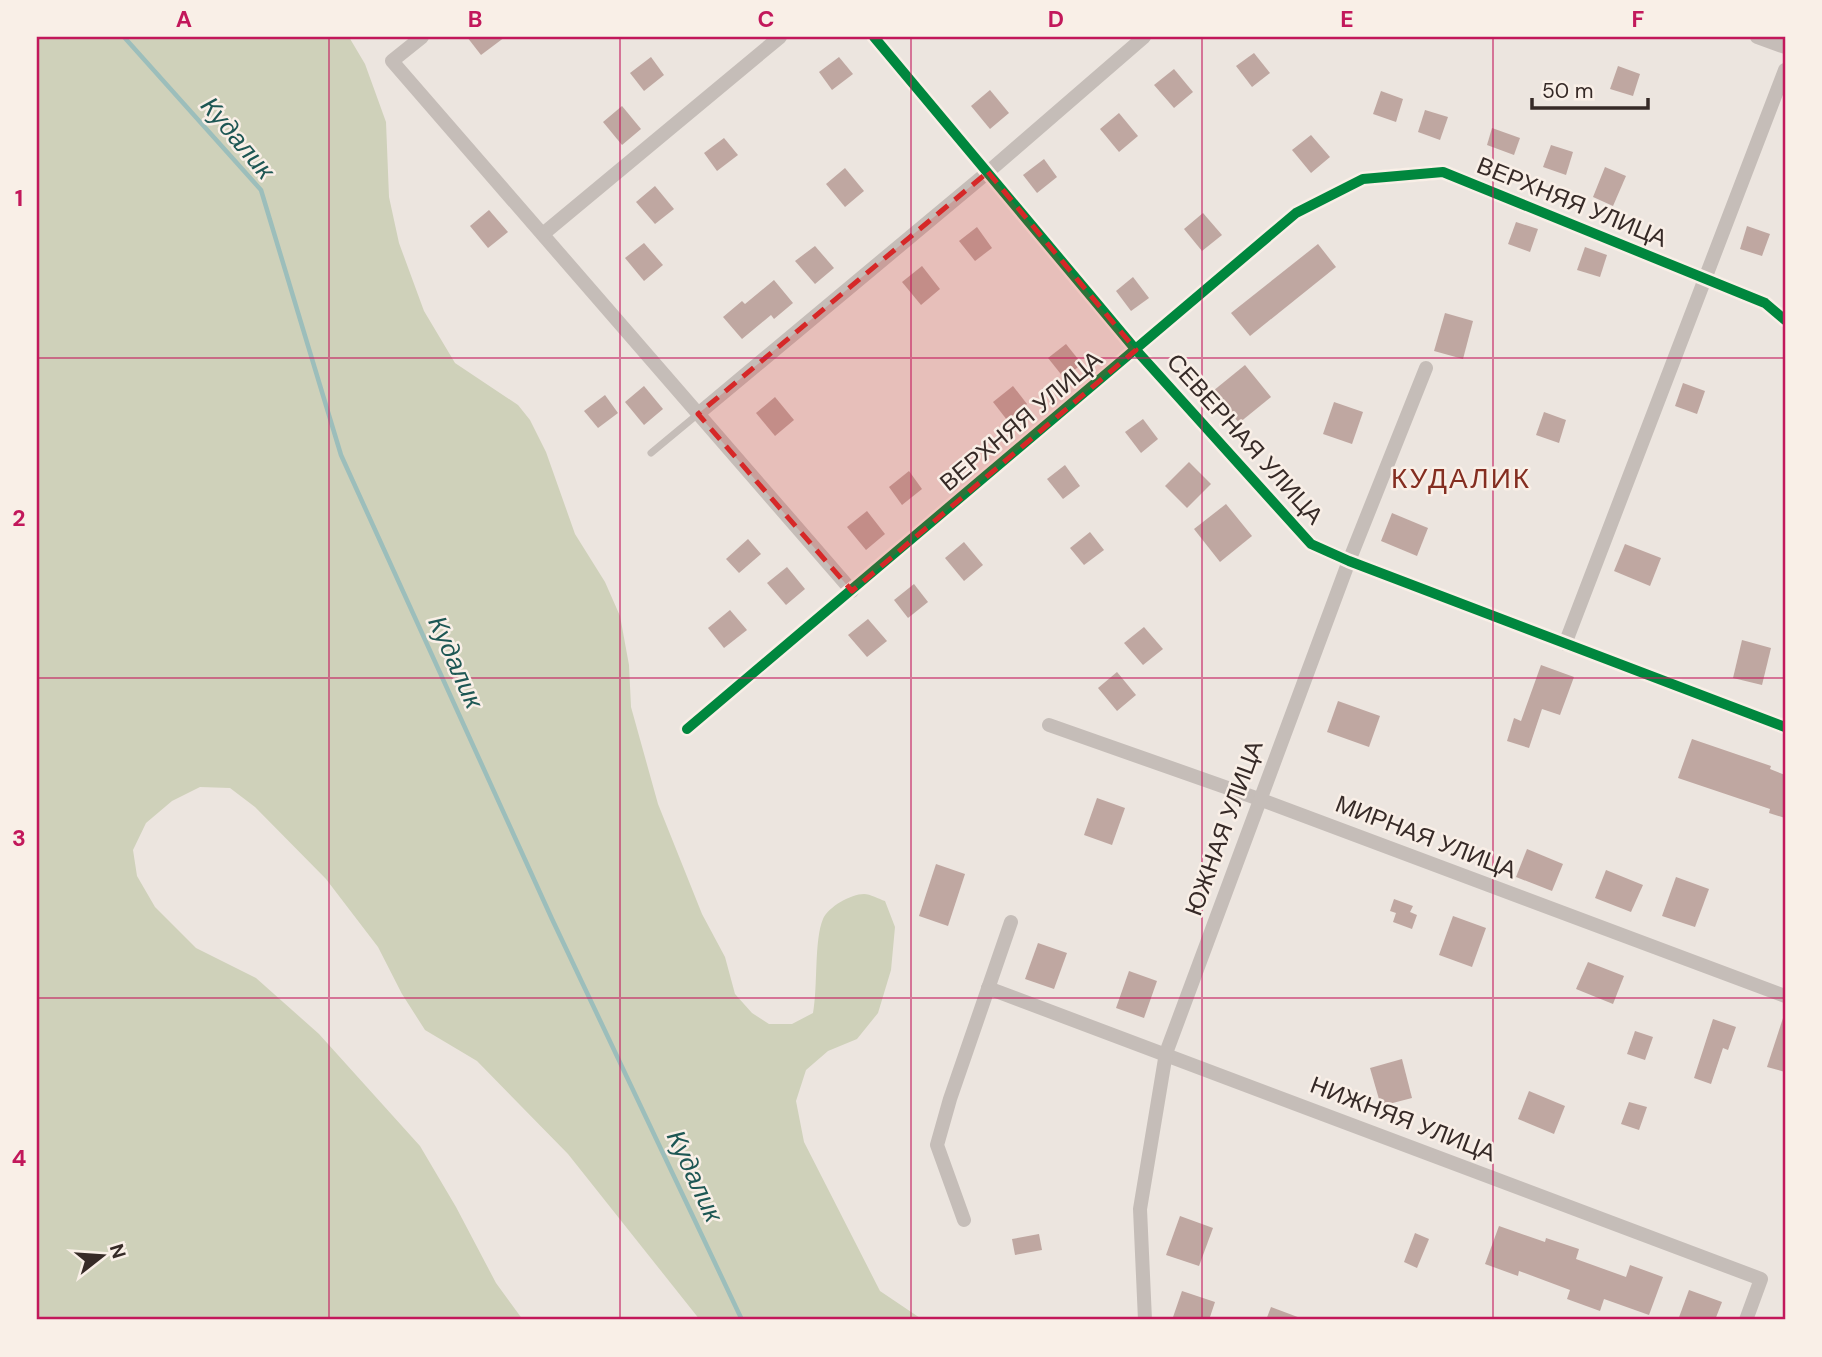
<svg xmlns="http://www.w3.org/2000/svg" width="1822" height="1357" font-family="'DM Sans',sans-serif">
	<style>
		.green { fill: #cfd1ba }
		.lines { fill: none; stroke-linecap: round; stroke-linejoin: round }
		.stream { stroke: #9cbebb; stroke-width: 4.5 }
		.building { fill: #bfa7a1 }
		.lane { stroke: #c5bdb8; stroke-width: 7 }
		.street { stroke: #c5bdb8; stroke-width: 14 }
		.cycleway-casing { stroke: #f9efe7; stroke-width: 15 }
		.cycleway { stroke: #00873e; stroke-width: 10 }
		.marked { fill: #d62828; fill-opacity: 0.2; stroke: #d62828; stroke-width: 5; stroke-dasharray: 14 9; stroke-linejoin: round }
		.grid { fill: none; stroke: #c2185b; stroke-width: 2; stroke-opacity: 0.55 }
		.labels { text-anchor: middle; stroke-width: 5; stroke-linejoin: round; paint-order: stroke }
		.street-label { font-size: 24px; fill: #362a27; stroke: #f9efe7 }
		.water-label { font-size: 26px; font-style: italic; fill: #1d5754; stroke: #f9efe7 }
		.quarter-label { font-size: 28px; letter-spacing: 2px; fill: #842e21; stroke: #f9efe7 }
		.neatline { fill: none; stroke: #c2185b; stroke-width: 2.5 }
		.grid-label { font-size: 23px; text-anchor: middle; font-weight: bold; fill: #c2185b }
	</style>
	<rect width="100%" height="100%" fill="#ece5df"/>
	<!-- green -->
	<path class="green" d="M 37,37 L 349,37 L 365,64 L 386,122 L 389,197 L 399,243 L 424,311 L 455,363 L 518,405 L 530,420 L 546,452 L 575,534 L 605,582 L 620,616 L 629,665 L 631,707 L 658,804 L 702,914 L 725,957 L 735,994 L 752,1013 L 769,1024 L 792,1024 L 813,1013 C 818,987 814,940 823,919 C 828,907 851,894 864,894 C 870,894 879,899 885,901 L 895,927 L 891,970 L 878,1013 L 857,1039 L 828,1051 L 806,1070 L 796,1101 L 804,1142 L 880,1291 L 923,1320 L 700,1320 L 568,1154 L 477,1061 L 425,1030 L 402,994 L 378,947 L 326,879 L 255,807 L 230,788 L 200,787 L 172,801 L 146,823 L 133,850 L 137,876 L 155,907 L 196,948 L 256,978 L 319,1034 L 420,1146 L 456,1207 L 496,1283 L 523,1320 L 37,1320 Z"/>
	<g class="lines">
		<!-- stream -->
		<path class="stream" d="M 124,37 L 261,190 L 341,455 L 552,919 L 742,1320"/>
	</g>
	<!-- building -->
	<g class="building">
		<path d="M 467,37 L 505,37 L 481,55 Z"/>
		<path d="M 1254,53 L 1270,73 L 1252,87 L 1236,66 Z"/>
		<path d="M 651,57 L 664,75 L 644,91 L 630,73 Z"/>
		<path d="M 839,57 L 853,74 L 832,90 L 819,72 Z"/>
		<path d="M 1618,66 L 1640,74 L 1633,96 L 1610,89 Z"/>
		<path d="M 1174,69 L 1193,92 L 1174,108 L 1154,85 Z"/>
		<path d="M 990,90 L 1009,113 L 990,129 L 971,106 Z"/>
		<path d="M 1381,91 L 1403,99 L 1396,122 L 1373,114 Z"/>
		<path d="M 622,106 L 641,129 L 622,145 L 603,122 Z"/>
		<path d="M 1425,110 L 1448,117 L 1440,140 L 1418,132 Z"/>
		<path d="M 1119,113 L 1138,136 L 1119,152 L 1100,129 Z"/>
		<path d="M 1492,128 L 1520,138 L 1514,155 L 1487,145 Z"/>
		<path d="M 1311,135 L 1330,157 L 1311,173 L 1292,150 Z"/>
		<path d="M 724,138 L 738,155 L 717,171 L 704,153 Z"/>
		<path d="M 1551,145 L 1573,152 L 1566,175 L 1543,167 Z"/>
		<path d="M 1044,159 L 1057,177 L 1037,193 L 1023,175 Z"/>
		<path d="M 1605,167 L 1626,176 L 1613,206 L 1593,197 Z"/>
		<path d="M 845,168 L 864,191 L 845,207 L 826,184 Z"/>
		<path d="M 655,186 L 674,209 L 655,224 L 636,202 Z"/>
		<path d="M 489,210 L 508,232 L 488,248 L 470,226 Z"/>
		<path d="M 1203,213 L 1222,235 L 1202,251 L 1184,229 Z"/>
		<path d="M 1516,222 L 1538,229 L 1530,252 L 1508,244 Z"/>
		<path d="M 1747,226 L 1770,234 L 1762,256 L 1740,249 Z"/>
		<path d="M 977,227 L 992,248 L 975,261 L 959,241 Z"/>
		<path d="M 644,243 L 663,265 L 644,281 L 625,258 Z"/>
		<path d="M 1318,244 L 1336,267 L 1250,336 L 1231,313 Z"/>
		<path d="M 815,246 L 834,268 L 815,284 L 795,261 Z"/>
		<path d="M 1585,247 L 1607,255 L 1600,277 L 1577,270 Z"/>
		<path d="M 922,266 L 940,289 L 921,305 L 902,282 Z"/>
		<path d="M 1133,277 L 1149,298 L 1131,311 L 1116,291 Z"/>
		<path d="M 774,280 L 793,303 L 774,319 L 771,315 L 742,339 L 723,317 L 742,301 L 745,304 Z"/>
		<path d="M 1445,313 L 1473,321 L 1463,359 L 1434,351 Z"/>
		<path d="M 1066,344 L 1082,364 L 1064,378 L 1048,358 Z"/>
		<path d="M 1245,365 L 1271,397 L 1239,423 L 1213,391 Z"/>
		<path d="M 1683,383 L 1705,391 L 1697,414 L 1675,406 Z"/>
		<path d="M 644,386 L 663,409 L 644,425 L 625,402 Z"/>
		<path d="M 1013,386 L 1027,404 L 1007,420 L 993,402 Z"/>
		<path d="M 605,395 L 618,413 L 598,428 L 584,411 Z"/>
		<path d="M 775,397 L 794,420 L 775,436 L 756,413 Z"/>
		<path d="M 1334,402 L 1363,412 L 1352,444 L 1323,434 Z"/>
		<path d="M 1544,412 L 1566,420 L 1559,443 L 1536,435 Z"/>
		<path d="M 1143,419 L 1158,439 L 1141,453 L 1125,432 Z"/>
		<path d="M 1189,462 L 1211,484 L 1187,508 L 1165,486 Z"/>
		<path d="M 1065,465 L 1080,486 L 1063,499 L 1047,479 Z"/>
		<path d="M 909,471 L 922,489 L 902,505 L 889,487 Z"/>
		<path d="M 1226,504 L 1252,536 L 1220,562 L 1194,529 Z"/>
		<path d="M 867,511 L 885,534 L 866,550 L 847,527 Z"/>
		<path d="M 1392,513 L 1428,528 L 1417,556 L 1381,541 Z"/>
		<path d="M 1090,532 L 1104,550 L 1084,565 L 1070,548 Z"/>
		<path d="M 748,539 L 761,554 L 739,573 L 726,559 Z"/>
		<path d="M 964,542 L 983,565 L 964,581 L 945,558 Z"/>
		<path d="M 1625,544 L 1661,558 L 1650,586 L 1614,571 Z"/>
		<path d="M 787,567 L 805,589 L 786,605 L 767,583 Z"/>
		<path d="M 914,584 L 928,602 L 908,618 L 894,600 Z"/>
		<path d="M 730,610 L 747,630 L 724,648 L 708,628 Z"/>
		<path d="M 868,619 L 887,641 L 867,657 L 848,635 Z"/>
		<path d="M 1144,627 L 1163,649 L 1143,665 L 1124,643 Z"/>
		<path d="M 1742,640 L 1771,648 L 1762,685 L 1733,678 Z"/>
		<path d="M 1541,665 L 1574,677 L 1560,715 L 1542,709 L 1529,748 L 1507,741 L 1514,718 L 1521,721 Z"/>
		<path d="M 1117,672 L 1136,695 L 1117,711 L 1098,688 Z"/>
		<path d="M 1338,701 L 1380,716 L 1369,747 L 1327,732 Z"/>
		<path d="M 1692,739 L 1771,766 L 1770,769 L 1785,775 L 1785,818 L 1769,813 L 1770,809 L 1678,778 Z"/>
		<path d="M 1097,798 L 1125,808 L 1112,845 L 1084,835 Z"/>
		<path d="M 1527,849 L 1563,864 L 1552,891 L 1516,877 Z"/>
		<path d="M 936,864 L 965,874 L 948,926 L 919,916 Z"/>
		<path d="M 1606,870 L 1643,885 L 1631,912 L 1595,898 Z"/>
		<path d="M 1676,877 L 1709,889 L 1695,927 L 1662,916 Z"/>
		<path d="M 1394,899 L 1413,906 L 1410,912 L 1417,915 L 1412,929 L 1393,922 L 1396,913 L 1390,911 Z"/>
		<path d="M 1453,916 L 1486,928 L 1472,967 L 1439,955 Z"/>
		<path d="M 1038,943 L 1067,953 L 1054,989 L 1025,979 Z"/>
		<path d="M 1588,962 L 1624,976 L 1613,1004 L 1576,989 Z"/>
		<path d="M 1129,971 L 1157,981 L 1144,1018 L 1116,1008 Z"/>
		<path d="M 1783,1018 L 1785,1019 L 1785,1072 L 1767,1067 Z"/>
		<path d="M 1713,1019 L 1736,1027 L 1728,1050 L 1723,1048 L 1711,1084 L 1694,1078 Z"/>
		<path d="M 1635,1031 L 1653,1037 L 1645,1060 L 1627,1054 Z"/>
		<path d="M 1402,1059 L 1412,1098 L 1381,1106 L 1370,1068 Z"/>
		<path d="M 1529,1091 L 1565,1106 L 1554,1134 L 1518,1119 Z"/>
		<path d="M 1629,1102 L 1647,1107 L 1639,1130 L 1621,1124 Z"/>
		<path d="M 1180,1216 L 1213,1228 L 1199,1266 L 1166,1255 Z"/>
		<path d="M 1499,1226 L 1545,1242 L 1546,1238 L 1579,1249 L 1576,1259 L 1626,1277 L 1630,1265 L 1663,1277 L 1649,1315 L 1604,1299 L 1600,1311 L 1567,1299 L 1570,1290 L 1519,1271 L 1518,1276 L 1485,1264 Z"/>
		<path d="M 1415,1233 L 1429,1239 L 1417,1268 L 1404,1262 Z"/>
		<path d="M 1039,1234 L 1042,1250 L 1015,1255 L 1012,1239 Z"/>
		<path d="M 1689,1290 L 1722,1302 L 1715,1320 L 1678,1320 Z"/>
		<path d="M 1182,1291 L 1215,1302 L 1209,1320 L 1172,1320 Z"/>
		<path d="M 1271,1307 L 1303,1319 L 1303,1320 L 1266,1320 Z"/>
	</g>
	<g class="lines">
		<!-- lane -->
		<path class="lane" d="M 651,453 L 698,414"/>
		<!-- street -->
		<g class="street">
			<path d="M 422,37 L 392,61 L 852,591"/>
			<path d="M 874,37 L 1136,350 L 1311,544 L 1349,561 L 1785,727"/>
			<path d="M 1757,37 L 1785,47"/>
			<path d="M 543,234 L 780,37"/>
			<path d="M 698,414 L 988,172 L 1144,37"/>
			<path d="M 1565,644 L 1785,70"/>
			<path d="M 1049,725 L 1259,799 L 1785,996"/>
			<path d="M 687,729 L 1296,213 L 1363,179 L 1443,172 L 1765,303 L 1785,320"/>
			<path d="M 988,988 L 1761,1279 L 1746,1320"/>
			<path d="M 964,1220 L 937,1145 L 950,1099 L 1011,922"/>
			<path d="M 1145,1320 L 1140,1209 L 1166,1053 L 1349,561 L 1426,368"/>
		</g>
		<!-- cycleway casing -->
		<g class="cycleway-casing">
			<g id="cycleway">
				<path d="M 874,37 L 1136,350 L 1311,544 L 1349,561 L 1785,727"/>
				<path d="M 687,729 L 1296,213 L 1363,179 L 1443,172 L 1765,303 L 1785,320"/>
			</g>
		</g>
		<!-- cycleway -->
		<use href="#cycleway" class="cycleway"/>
	</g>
	<!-- marked area -->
	<path class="marked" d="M 988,172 L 1136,350 L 852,591 L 698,414 Z"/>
	<!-- grid -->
	<path class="grid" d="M 329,37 L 329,1320M 620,37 L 620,1320M 911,37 L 911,1320M 1202,37 L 1202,1320M 1493,37 L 1493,1320M 37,358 L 1785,358M 37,678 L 1785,678M 37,998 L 1785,998"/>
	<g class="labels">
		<!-- street labels -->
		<g class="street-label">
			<text transform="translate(1572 202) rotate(22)" y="8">ВЕРХНЯЯ УЛИЦА</text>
			<text transform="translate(1021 421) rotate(-40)" y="8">ВЕРХНЯЯ УЛИЦА</text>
			<text transform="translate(1245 439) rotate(48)" y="8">СЕВЕРНАЯ УЛИЦА</text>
			<text transform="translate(1224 828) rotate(-70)" y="8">ЮЖНАЯ УЛИЦА</text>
			<text transform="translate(1426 837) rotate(21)" y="8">МИРНАЯ УЛИЦА</text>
			<text transform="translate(1403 1119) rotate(21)" y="8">НИЖНЯЯ УЛИЦА</text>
		</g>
		<!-- water labels -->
		<g class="water-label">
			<text transform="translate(238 138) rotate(50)" y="9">Кудалик</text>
			<text transform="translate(456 662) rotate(66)" y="9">Кудалик</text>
			<text transform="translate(695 1176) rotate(65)" y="9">Кудалик</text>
		</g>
		<!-- quarter labels -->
		<g class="quarter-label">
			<text x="1461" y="488">КУДАЛИК</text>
		</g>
	</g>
	<!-- border -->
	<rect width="1822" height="1357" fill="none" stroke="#f9efe7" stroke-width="77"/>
	<!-- north arrow -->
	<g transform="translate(102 1256) rotate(73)" stroke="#f9efe7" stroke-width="5" paint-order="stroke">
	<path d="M0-5L12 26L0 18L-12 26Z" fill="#362a27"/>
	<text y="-10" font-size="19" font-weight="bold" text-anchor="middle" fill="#362a27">N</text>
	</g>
	<!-- scale -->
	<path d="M1532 98v10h116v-10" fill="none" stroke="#362a27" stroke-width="3.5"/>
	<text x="1542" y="98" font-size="21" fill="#362a27" stroke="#f9efe7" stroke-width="5" paint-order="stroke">50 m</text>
	<rect x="38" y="38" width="1746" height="1280" class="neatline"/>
	<g class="grid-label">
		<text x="184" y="27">A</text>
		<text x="475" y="27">B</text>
		<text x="766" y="27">C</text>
		<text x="1056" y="27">D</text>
		<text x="1347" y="27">E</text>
		<text x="1638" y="27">F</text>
		<text x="19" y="206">1</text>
		<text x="19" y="526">2</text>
		<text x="19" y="846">3</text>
		<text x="19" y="1166">4</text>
	</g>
</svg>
